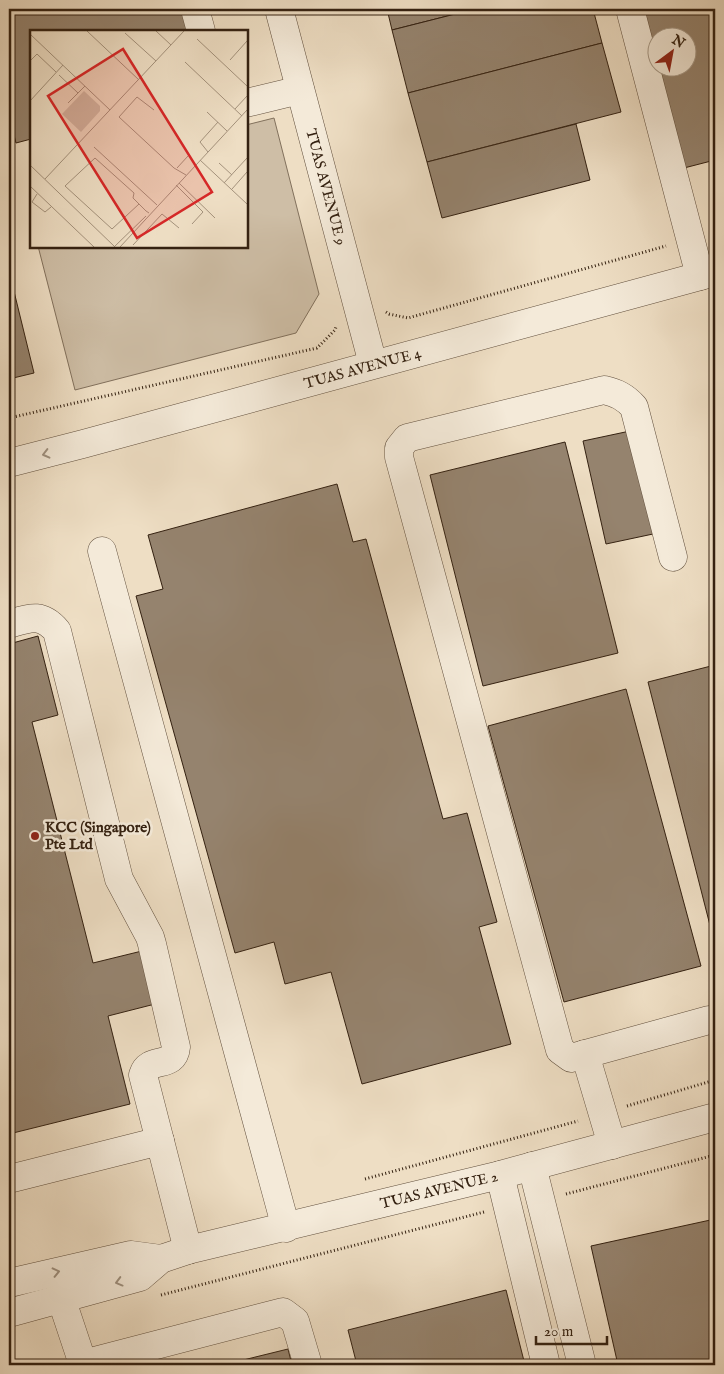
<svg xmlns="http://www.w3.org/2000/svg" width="724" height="1374" font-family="'IM FELL English',serif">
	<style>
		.green { fill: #cebea6; stroke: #81705c }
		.building { fill: #95836e; stroke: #342111 }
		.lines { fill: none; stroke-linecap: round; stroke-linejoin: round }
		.minor-casing { stroke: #62503e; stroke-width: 29 }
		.path { stroke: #342111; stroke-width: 3; stroke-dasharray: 1 2.5; stroke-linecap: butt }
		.minor { stroke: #f4ead9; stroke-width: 28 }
		.oneway { stroke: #9e907f }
		.poi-dot { fill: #8f2418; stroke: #f4ead9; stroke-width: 2 }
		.labels { text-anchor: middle; stroke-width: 5; stroke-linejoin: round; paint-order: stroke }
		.street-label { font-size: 15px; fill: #342111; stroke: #f4ead9 }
		.poi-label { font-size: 15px; font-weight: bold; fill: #342111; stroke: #f4ead9; text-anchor: start }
		.inset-road { fill: none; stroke: #a4927c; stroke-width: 1 }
		.view { fill: #d62828; fill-opacity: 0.15; stroke: #d62828; stroke-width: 2.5 }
		.inset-edge { fill: none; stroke: #342111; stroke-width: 2.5 }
	</style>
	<rect width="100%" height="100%" fill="#eedec4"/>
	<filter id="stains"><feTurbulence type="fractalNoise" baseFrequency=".004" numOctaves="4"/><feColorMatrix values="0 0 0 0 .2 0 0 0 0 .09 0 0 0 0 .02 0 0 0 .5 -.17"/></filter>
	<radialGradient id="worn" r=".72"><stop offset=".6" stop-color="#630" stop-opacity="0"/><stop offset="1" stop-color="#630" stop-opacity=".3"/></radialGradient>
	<!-- green -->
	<path class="green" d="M 274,118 L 319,294 L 296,333 L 75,390 L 38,246 L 246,246 L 246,125 Z"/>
	<!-- building -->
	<g class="building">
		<path d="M 9,9 L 187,9 L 193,31 L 31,31 L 31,139 L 16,143 L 9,115 Z"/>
		<path d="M 387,9 L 475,9 L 392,30 Z"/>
		<path d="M 475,9 L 593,9 L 602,43 L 408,93 L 392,30 Z"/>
		<path d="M 642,9 L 715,9 L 715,160 L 684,168 L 657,68 L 686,68 L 686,38 L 656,38 L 656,64 Z"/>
		<path d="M 602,43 L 621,112 L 427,162 L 408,93 Z"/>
		<path d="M 576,124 L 590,180 L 442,218 L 427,162 Z"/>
		<path d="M 9,271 L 34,373 L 9,379 Z"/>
		<path d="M 630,431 L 653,534 L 606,544 L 583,441 Z"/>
		<path d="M 565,442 L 618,653 L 483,686 L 430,475 Z"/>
		<path d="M 337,484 L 353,542 L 366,539 L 443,819 L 467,813 L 497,922 L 479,927 L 511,1044 L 362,1084 L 331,972 L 285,984 L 274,942 L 235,953 L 136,596 L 163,589 L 148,535 Z"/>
		<path d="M 38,636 L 58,715 L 32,722 L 93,963 L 146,950 L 159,1003 L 108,1016 L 130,1104 L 9,1134 L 9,644 Z"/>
		<path d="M 715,665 L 715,945 L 648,682 Z"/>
		<path d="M 626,689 L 701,966 L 564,1002 L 488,726 Z"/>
		<path d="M 715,1219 L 715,1365 L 618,1365 L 591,1246 Z"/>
		<path d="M 506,1290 L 525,1365 L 357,1365 L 348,1330 Z"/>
		<path d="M 288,1349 L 292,1365 L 223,1365 Z"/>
	</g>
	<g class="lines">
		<!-- minor casing -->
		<g class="minor-casing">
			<g id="minor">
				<path d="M 195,9 L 201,31"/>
				<path id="s1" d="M 279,9 L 373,364"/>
				<path d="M 630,9 L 700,276"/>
				<path d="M 246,103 L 300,90"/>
				<path id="s2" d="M 9,463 L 83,444 L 715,272"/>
				<path d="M 102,551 L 286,1228"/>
				<path d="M 673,557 L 634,407 C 625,397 617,393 604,390 L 407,438 L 399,448 L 399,457 L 560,1050 L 571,1058 L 709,1020"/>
				<path d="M 9,624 C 29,618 41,612 57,631 L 119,879 L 150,937 L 152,944 L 176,1047 C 174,1070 149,1055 143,1075 L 188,1250"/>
				<path d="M 585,1054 L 612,1145"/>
				<path d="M 532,1166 L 582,1365"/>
				<path d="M 500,1175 L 546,1365"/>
				<path d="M 9,1179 L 160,1141"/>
				<path d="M 9,1283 L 131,1255 L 161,1259"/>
				<path d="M 61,1298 L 83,1364"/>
				<path id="s3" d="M 9,1313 L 140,1277 L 161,1259 L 188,1250 L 500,1175 L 715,1117"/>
				<path d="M 79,1365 L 283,1312 L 295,1321 L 308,1365"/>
			</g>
		</g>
		<!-- path -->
		<g class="path">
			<path d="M 386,312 L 389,314 L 408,318 L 666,246"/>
			<path d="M 9,418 L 317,348 L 335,330 L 336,327"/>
			<path d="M 627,1106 L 715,1080"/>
			<path d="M 365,1179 L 578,1121"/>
			<path d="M 566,1194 L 715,1155"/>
			<path d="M 161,1295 L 484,1212"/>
		</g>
		<!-- minor -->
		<use href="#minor" class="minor"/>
	</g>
	<!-- one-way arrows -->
	<defs><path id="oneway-chevron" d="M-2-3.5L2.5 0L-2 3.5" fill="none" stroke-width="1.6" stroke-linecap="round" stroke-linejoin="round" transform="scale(1.25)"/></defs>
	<g class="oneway">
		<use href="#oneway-chevron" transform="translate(46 454) rotate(166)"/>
		<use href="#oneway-chevron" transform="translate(56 1272) rotate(-13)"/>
		<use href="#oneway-chevron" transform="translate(119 1282) rotate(165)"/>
	</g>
	<!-- markers -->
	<circle class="poi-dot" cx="35" cy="836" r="5"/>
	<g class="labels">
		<!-- street labels -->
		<g class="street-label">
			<text dy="5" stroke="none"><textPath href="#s1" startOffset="184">TUAS AVENUE 9</textPath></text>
			<text dy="5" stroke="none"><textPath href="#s2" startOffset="366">TUAS AVENUE 4</textPath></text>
			<text dy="5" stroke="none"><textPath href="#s3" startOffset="450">TUAS AVENUE 2</textPath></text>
		</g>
		<!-- poi labels -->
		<g class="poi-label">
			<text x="45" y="832">KCC (Singapore)<tspan x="45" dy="17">Pte Ltd</tspan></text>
		</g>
	</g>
	<!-- overview -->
	<g transform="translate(30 30)">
		<rect width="218" height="218" fill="#eedec4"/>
		<path d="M 54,61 L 70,76 L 70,81 L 51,102 L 32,84 Z" fill="#cebea6"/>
		<path class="inset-road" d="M 57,1 L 109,50M 126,1 L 141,15M 95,3 L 126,31M 0,4 L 80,80M 167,9 L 217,56M 200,30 L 217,11M 0,31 L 7,24 L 26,42M 155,32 L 212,86M 29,45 L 48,63M 0,71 L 33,35M 38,73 L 55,56M 205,79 L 217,66M 124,80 L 107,67 L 89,87 L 144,138 L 156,145M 177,82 L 197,101M 64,117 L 127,175M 178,122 L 170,112 L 188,92M 170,130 L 217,174M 189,133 L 202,145M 0,135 L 85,217M 147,138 L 158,126M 15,149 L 154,1M 149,153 L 185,188M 194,153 L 217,128M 146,155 L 173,182 L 162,194M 0,156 L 64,217M 202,159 L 217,142M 7,164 L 2,172 L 15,182 L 21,177M 109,174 L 82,199 L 35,156 L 65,128 L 104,163 L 103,168 L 116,181 L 119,183M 103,215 L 132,184 L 149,198M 84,217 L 116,186M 90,217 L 217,80"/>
		<path class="view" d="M 93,19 L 182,162 L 107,208 L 18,66 Z"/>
		<rect width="218" height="218" class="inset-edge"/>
	</g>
	<!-- margin -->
	<rect width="724" height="1374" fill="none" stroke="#eedec4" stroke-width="30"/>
	<rect x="10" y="10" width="704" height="1354" fill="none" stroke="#342111" stroke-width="2.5"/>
	<rect x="15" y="15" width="694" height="1344" fill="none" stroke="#342111"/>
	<!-- north arrow -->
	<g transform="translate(672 52) rotate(32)"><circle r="24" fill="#f4ead9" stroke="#a79a89"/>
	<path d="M0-4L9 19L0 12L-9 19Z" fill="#8f2418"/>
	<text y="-8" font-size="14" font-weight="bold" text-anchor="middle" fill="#342111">N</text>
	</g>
	<!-- scale -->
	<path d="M536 1336v8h71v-8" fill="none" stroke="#342111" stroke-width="2.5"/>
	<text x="544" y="1336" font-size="15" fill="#342111" stroke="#f4ead9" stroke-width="4" paint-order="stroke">20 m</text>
	<rect width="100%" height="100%" filter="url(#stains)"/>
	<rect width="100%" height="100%" fill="url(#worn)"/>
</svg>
